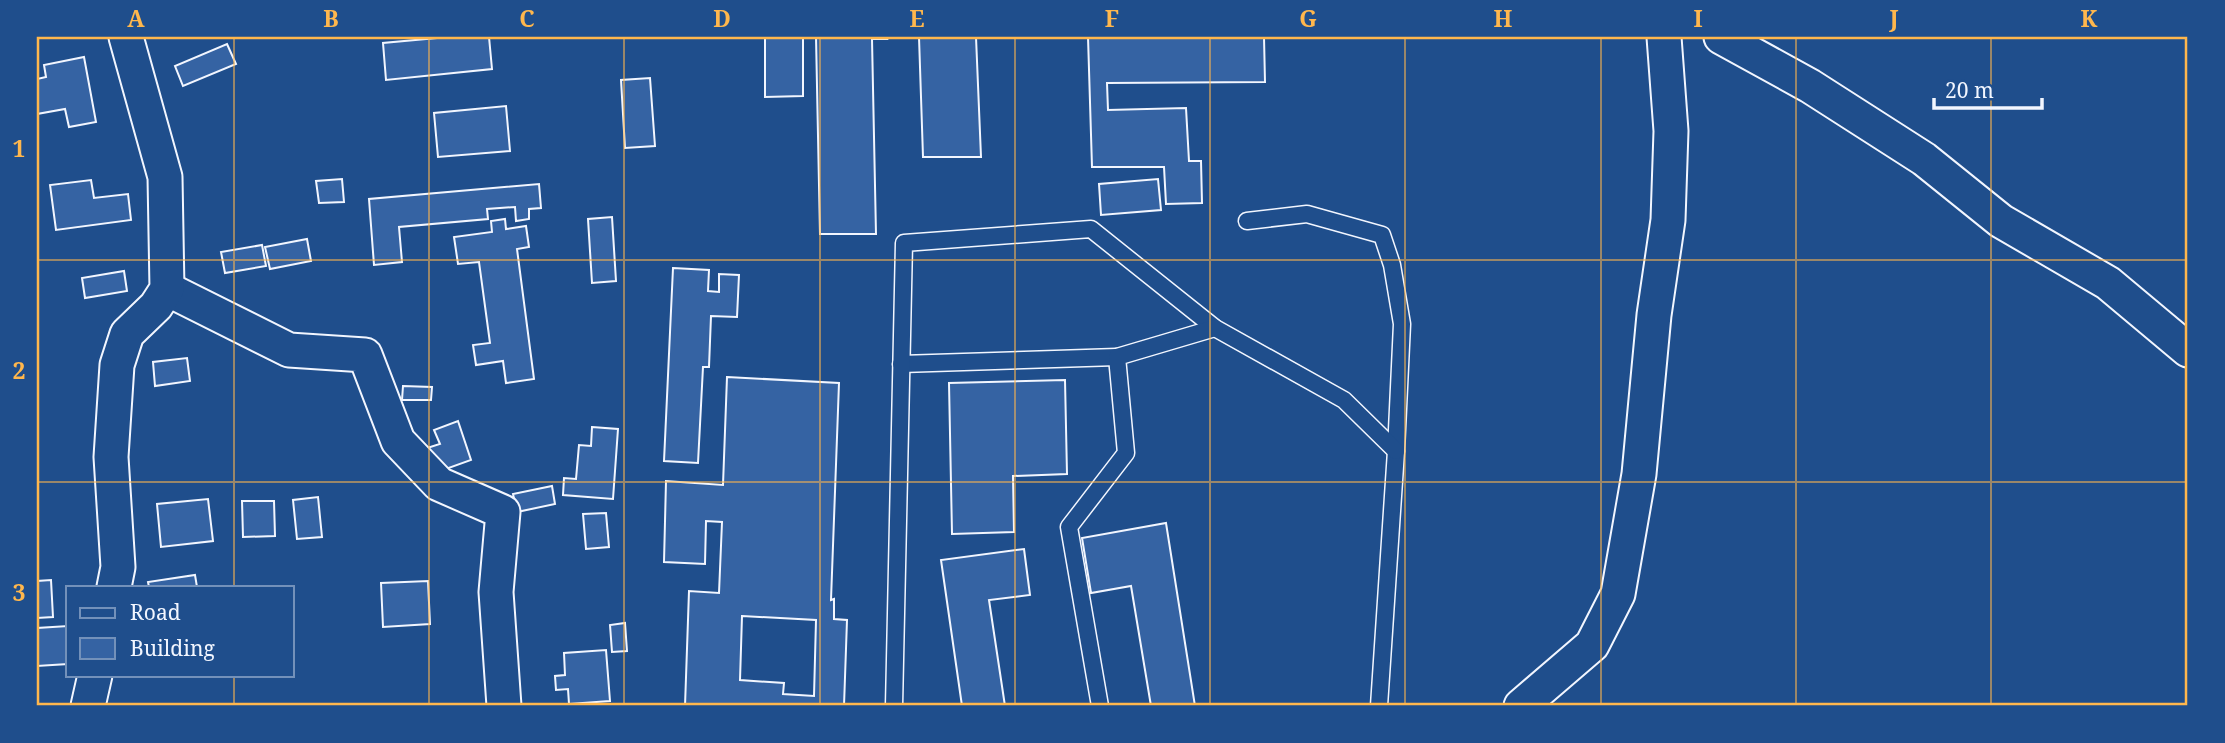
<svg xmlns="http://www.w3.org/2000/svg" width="2225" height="743" font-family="'Noto Serif',serif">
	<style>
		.building { fill: #3563a3; stroke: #f2f6ff; stroke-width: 2; fill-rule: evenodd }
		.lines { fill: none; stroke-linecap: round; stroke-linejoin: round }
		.lane-casing { stroke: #f2f6ff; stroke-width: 19 }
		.street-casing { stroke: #f2f6ff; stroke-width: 37 }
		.lane { stroke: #1f4e8c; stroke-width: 16 }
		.street { stroke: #1f4e8c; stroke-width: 33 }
		.grid { fill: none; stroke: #ffb74d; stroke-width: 2; stroke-opacity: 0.55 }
		.neatline { fill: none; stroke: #ffb74d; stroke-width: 2.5 }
		.grid-label { font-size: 23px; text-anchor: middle; font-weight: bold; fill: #ffb74d }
	</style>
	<rect width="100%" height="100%" fill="#1f4e8c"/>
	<!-- building -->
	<g class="building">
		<path d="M 448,37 L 489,37 L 492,69 L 386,80 L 383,43 Z"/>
		<path d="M 765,37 L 803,37 L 803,96 L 765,97 Z"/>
		<path d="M 816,37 L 886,37 L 887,39 L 872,39 L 876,234 L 820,234 Z"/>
		<path d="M 919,37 L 976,37 L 981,157 L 923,157 Z"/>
		<path d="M 1088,37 L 1264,37 L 1265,82 L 1107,83 L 1108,110 L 1186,108 L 1189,161 L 1201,161 L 1202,203 L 1166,204 L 1164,167 L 1092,167 Z"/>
		<path d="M 227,44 L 236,64 L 183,86 L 175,66 Z"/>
		<path d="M 84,57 L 96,122 L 69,127 L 65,109 L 37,114 L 37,79 L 46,77 L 44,65 Z"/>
		<path d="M 650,78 L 655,146 L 625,148 L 621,80 Z"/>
		<path d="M 506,106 L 510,151 L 438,157 L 434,113 Z"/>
		<path d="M 342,179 L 344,202 L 319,203 L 316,181 Z"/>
		<path d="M 1158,179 L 1161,210 L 1101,215 L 1099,184 Z"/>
		<path d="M 91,180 L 94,198 L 128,194 L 131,220 L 56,230 L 50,185 Z"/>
		<path d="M 539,184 L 541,208 L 529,209 L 529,219 L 516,221 L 515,207 L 487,209 L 488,219 L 399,227 L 402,262 L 374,265 L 369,199 Z"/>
		<path d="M 612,217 L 616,281 L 592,283 L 588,219 Z"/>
		<path d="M 505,219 L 506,229 L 526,226 L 529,247 L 517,249 L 534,379 L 506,383 L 503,361 L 476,365 L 473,345 L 490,343 L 479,262 L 458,264 L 454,237 L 492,232 L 491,221 Z"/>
		<path d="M 307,239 L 311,261 L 270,269 L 265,247 Z"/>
		<path d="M 262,245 L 266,266 L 225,273 L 221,252 Z"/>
		<path d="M 673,268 L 709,270 L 708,291 L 719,292 L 719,274 L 739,275 L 737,317 L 711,316 L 709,367 L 703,367 L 698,463 L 664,461 Z"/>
		<path d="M 124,271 L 127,291 L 85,298 L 82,278 Z"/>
		<path d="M 187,358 L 190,381 L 155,386 L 153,362 Z"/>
		<path d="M 727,377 L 839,383 L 831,600 L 834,599 L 834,619 L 847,620 L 844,706 L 685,706 L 689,591 L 719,593 L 722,522 L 706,521 L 705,564 L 664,562 L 666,481 L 723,485 ZM 742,616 L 816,620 L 814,696 L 783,694 L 784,683 L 740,680 Z"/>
		<path d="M 1065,380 L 1067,474 L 1013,476 L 1014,532 L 952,534 L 949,383 Z"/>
		<path d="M 403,386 L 432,387 L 431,400 L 402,400 Z"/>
		<path d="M 458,421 L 471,460 L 432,474 L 424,449 L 440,444 L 434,430 Z"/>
		<path d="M 592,427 L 618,429 L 613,499 L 563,495 L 564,478 L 576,479 L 579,445 L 591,446 Z"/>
		<path d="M 552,486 L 555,504 L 517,512 L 513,494 Z"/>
		<path d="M 318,497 L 322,537 L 297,539 L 293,500 Z"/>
		<path d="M 208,499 L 213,541 L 161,547 L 157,504 Z"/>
		<path d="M 242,501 L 274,501 L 275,536 L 243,537 Z"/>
		<path d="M 606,513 L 609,547 L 586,549 L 583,514 Z"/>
		<path d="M 1166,523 L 1195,706 L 1151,706 L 1131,586 L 1091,593 L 1082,538 Z"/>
		<path d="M 1024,549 L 1030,595 L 989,600 L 1005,706 L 962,706 L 941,560 Z"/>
		<path d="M 195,575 L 197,587 L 149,587 L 148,582 Z"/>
		<path d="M 51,580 L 53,617 L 37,618 L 37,581 Z"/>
		<path d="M 428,581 L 430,624 L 383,627 L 381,583 Z"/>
		<path d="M 625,623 L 627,651 L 612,652 L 610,625 Z"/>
		<path d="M 68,626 L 68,664 L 37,666 L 37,628 Z"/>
		<path d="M 606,650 L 610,701 L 569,704 L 568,689 L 556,690 L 555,676 L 565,675 L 564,653 Z"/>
	</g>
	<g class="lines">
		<!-- lane casing -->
		<g class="lane-casing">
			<g id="lane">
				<path d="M 1247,221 L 1307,214 L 1382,235 L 1392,265 L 1402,324 L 1396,451 L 1379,706"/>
				<path d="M 901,364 L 1117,357"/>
				<path d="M 894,706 L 904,243 L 1091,229 L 1215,328 L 1344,400 L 1396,451"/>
				<path d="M 1100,706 L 1069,527 L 1126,453 L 1117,357 L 1215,328"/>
			</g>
		</g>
		<!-- street casing -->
		<g class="street-casing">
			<g id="street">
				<path d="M 1721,37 L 1810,86 L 1924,159 L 2001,221 L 2108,283 L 2188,350"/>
				<path d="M 167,289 L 289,350 L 365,355 L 398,441 L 439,484 L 503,512 L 496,592 L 504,706"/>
				<path d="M 114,587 L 118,567 L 111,457 L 117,365 L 127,334 L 156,306 L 167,289 L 165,177 L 126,37"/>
				<path d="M 88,706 L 95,675"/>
				<path d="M 1521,706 L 1592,645 L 1618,594 L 1639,474 L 1654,315 L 1668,220 L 1671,131 L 1664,37"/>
			</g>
		</g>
		<!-- lane -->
		<use href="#lane" class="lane"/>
		<!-- street -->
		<use href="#street" class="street"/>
	</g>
	<!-- grid -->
	<path class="grid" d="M 234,37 L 234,587M 429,37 L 429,706M 624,37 L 624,706M 820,37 L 820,706M 1015,37 L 1015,706M 1210,37 L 1210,706M 1405,37 L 1405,706M 1601,37 L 1601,706M 1796,37 L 1796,706M 1991,37 L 1991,706M 37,260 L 2188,260M 37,482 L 2188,482M 234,675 L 234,706"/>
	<!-- border -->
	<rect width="2225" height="743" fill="none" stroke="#1f4e8c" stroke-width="77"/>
	<!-- legend -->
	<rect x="66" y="586" width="228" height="91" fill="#1f4e8c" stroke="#7391ba" stroke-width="2"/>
	<rect x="80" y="608" width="35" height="10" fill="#1f4e8c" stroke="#7391ba" stroke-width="2"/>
	<text x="130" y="620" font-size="21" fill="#f2f6ff">Road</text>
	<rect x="80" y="638" width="35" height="21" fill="#3563a3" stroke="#7391ba" stroke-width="2"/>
	<text x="130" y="656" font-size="21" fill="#f2f6ff">Building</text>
	<!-- scale -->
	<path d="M1934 98v10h108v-10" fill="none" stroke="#f2f6ff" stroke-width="3.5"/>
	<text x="1945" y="98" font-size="21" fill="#f2f6ff" stroke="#1f4e8c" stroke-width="5" paint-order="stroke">20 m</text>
	<rect x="38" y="38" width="2148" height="666" class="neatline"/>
	<g class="grid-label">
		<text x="136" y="27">A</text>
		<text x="331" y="27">B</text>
		<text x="527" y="27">C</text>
		<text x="722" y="27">D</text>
		<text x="917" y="27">E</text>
		<text x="1112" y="27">F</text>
		<text x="1308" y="27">G</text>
		<text x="1503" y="27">H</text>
		<text x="1698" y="27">I</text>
		<text x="1894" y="27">J</text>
		<text x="2089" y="27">K</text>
		<text x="19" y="157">1</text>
		<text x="19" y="379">2</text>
		<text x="19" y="601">3</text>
	</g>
</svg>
